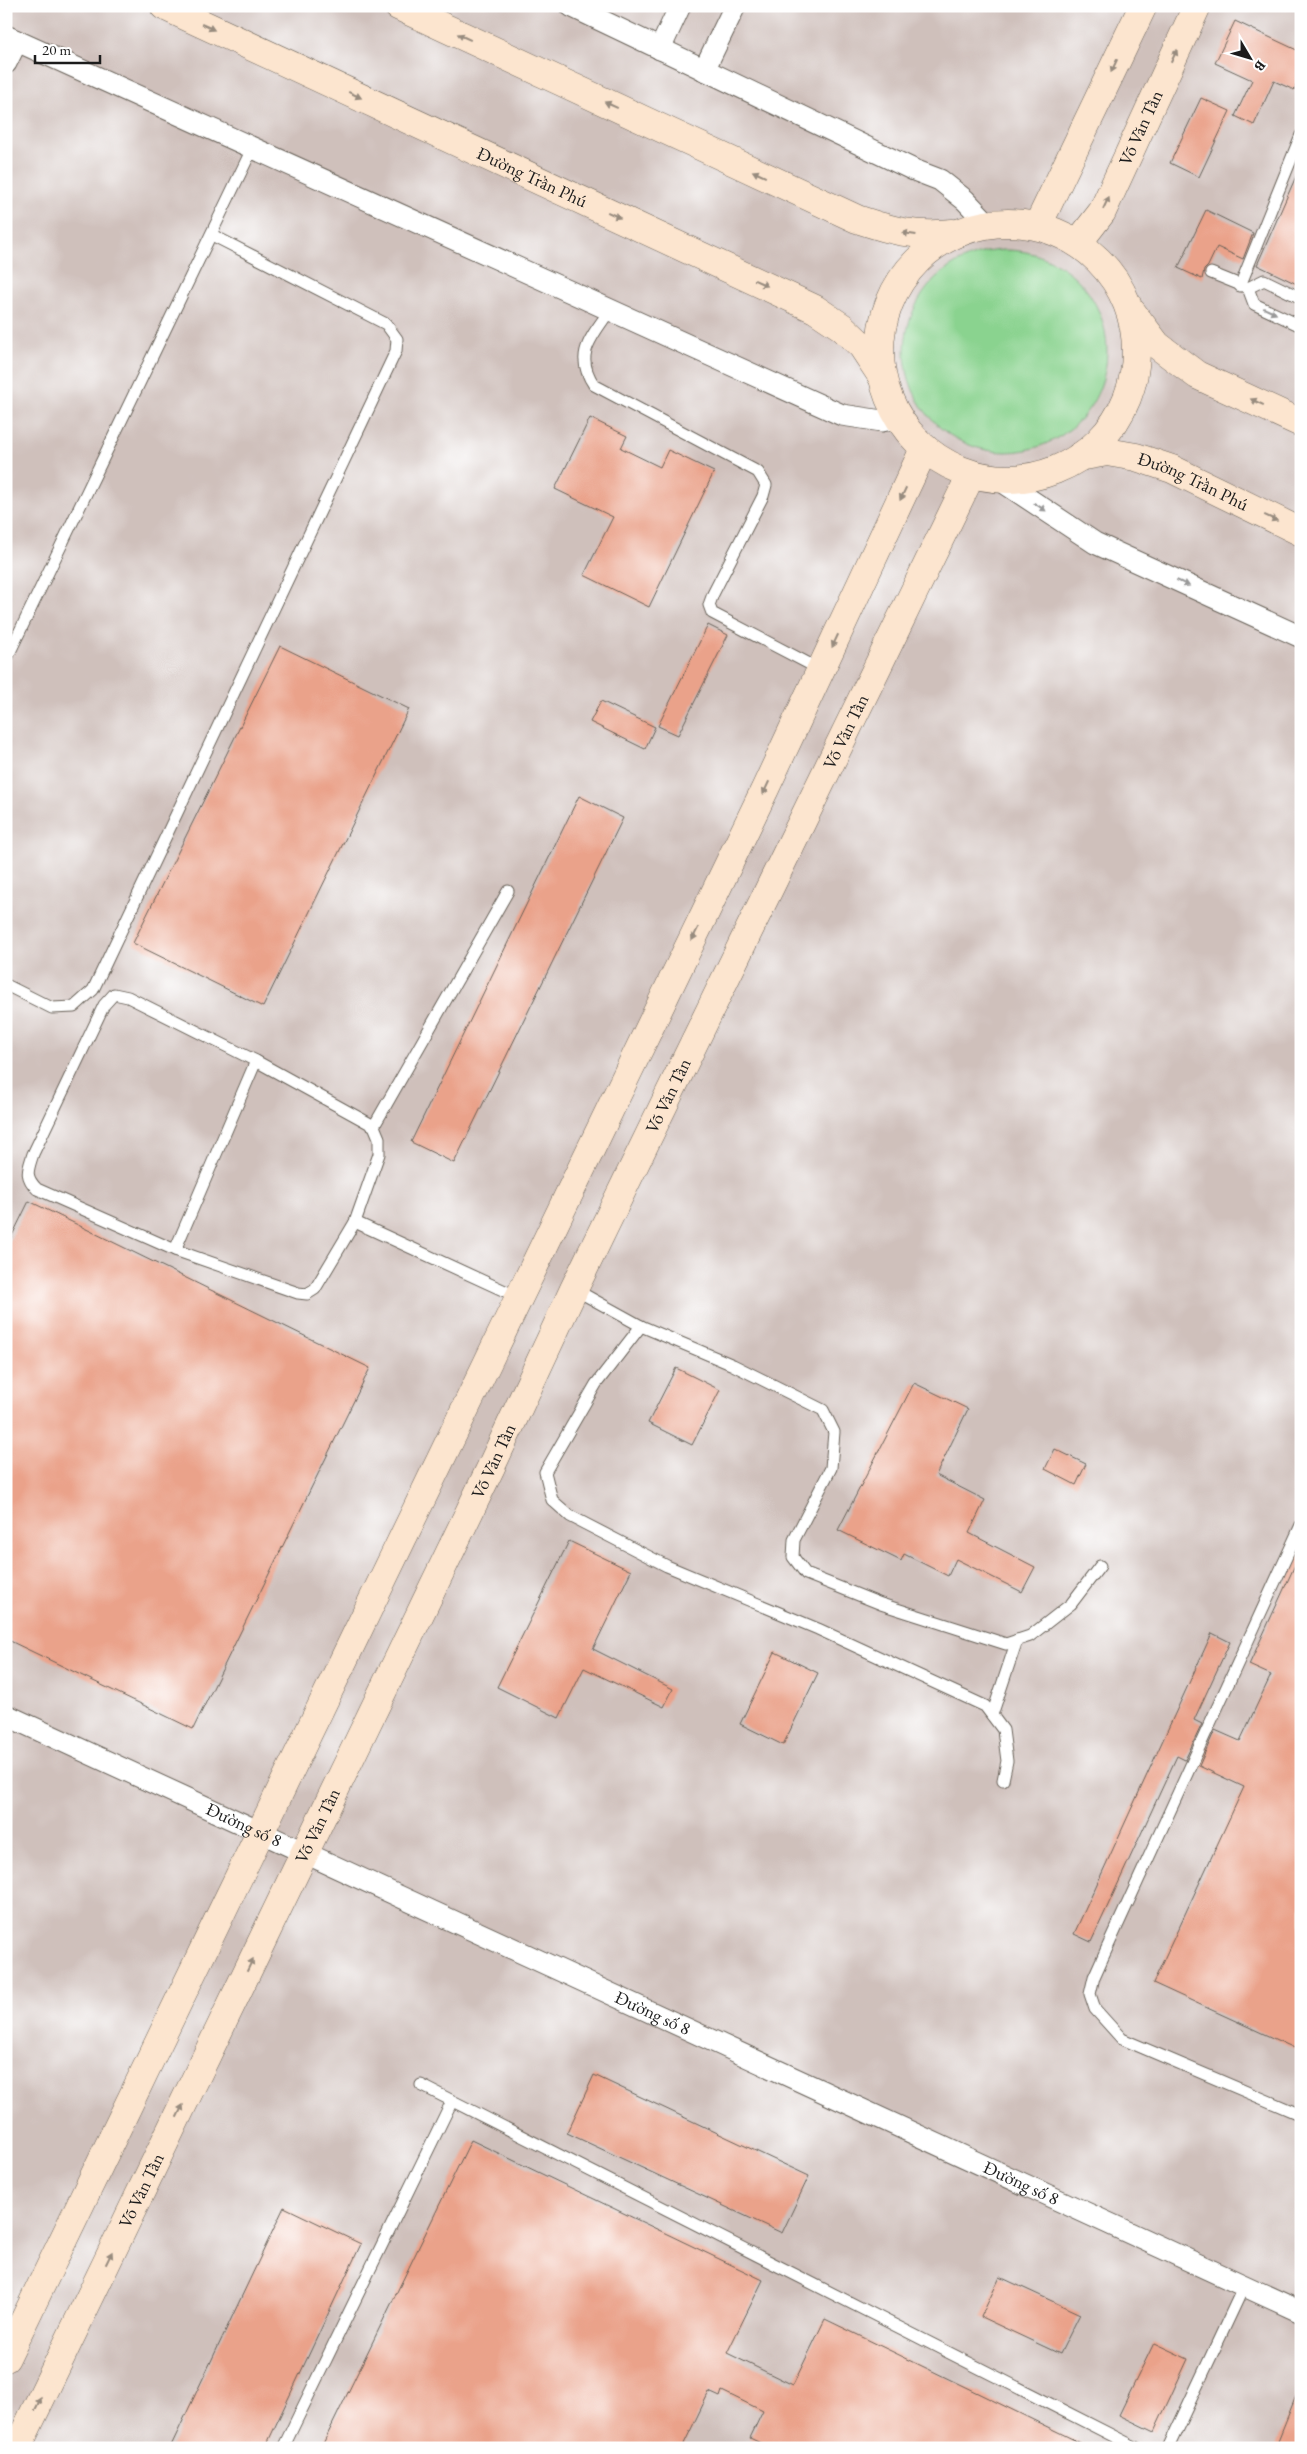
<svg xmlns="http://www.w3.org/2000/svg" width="1307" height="2454" font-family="'EB Garamond',serif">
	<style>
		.industrial { fill: #cfc0bb }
		.green { fill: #8ad38f; stroke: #537856 }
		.building { fill: #eaa28a }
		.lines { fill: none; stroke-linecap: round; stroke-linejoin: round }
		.lane-casing { stroke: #686158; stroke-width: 13 }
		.street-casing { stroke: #686158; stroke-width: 23 }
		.secondary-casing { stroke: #686158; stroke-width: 29 }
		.lane { stroke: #fff; stroke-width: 11 }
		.street { stroke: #fff; stroke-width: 21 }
		.secondary { stroke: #fce5cf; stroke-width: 28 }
		.oneway { fill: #978b7e }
		.oneway2 { fill: #999 }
		.labels { text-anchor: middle; stroke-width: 5; stroke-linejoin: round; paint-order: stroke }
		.street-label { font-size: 18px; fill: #1c1c1c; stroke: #fff }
	</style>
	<rect width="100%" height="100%" fill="#fff"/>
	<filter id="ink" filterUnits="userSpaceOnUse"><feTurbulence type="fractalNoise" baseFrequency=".02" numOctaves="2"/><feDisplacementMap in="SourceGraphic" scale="10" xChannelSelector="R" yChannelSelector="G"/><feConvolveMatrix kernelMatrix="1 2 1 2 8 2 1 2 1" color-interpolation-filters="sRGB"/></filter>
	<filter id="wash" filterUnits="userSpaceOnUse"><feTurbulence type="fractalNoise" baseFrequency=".0096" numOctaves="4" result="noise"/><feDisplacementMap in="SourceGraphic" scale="20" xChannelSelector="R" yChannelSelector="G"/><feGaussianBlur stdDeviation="1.12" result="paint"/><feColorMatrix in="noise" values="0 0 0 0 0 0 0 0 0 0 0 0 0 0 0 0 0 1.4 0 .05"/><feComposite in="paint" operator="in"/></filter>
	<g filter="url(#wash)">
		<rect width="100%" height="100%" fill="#f5e1c7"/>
		<!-- industrial -->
		<rect class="industrial" x="6" y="6" width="1295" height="2442"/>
		<!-- green -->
		<circle class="green" cx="1006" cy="351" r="101"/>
		<g id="blocks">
			<!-- building -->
			<g class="building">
				<path d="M 1235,21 L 1301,52 L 1301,75 L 1294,90 L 1274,81 L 1254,125 L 1235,116 L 1252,80 L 1215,63 Z"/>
				<path d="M 1201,98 L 1230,111 L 1199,177 L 1170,163 Z"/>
				<path d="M 1301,165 L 1301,286 L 1257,265 Z"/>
				<path d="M 1206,210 L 1253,233 L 1243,259 L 1217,247 L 1208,266 L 1204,270 L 1202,279 L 1178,268 Z"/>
				<path d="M 590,418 L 627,436 L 621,448 L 660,467 L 668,450 L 714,472 L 649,607 L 584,575 L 613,517 L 555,489 Z"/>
				<path d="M 708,625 L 728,635 L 678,735 L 658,726 Z"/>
				<path d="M 280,646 L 409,709 L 263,1007 L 133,943 Z"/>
				<path d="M 601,701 L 655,727 L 645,749 L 590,722 Z"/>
				<path d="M 579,796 L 623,818 L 454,1163 L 411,1142 Z"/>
				<path d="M 29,1201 L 370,1368 L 193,1729 L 6,1639 L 6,1248 Z"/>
				<path d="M 676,1368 L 720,1390 L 692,1445 L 648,1423 Z"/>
				<path d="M 914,1383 L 968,1409 L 936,1475 L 985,1500 L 969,1533 L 1035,1567 L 1022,1592 L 956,1559 L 948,1576 L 904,1554 L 901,1561 L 838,1530 Z"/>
				<path d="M 1055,1449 L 1086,1464 L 1076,1485 L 1045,1469 Z"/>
				<path d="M 569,1541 L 631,1571 L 593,1649 L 673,1689 L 664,1707 L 584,1668 L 559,1718 L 497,1687 Z"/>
				<path d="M 1301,1552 L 1301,2051 L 1153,1983 L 1244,1787 L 1199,1766 L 1215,1730 L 1240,1741 L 1271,1675 L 1249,1665 Z"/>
				<path d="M 1212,1633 L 1230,1642 L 1194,1720 L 1202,1724 L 1185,1760 L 1177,1756 L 1091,1942 L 1074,1934 Z"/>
				<path d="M 775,1652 L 818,1673 L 783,1745 L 740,1724 Z"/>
				<path d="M 594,2075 L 809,2176 L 782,2233 L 567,2133 Z"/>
				<path d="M 471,2140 L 763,2280 L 727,2353 L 793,2385 L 825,2319 L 1091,2448 L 771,2448 L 750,2438 L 763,2411 L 722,2391 L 720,2397 L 709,2392 L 682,2448 L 321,2448 Z"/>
				<path d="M 284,2207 L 361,2244 L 265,2448 L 170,2448 Z"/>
				<path d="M 1000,2277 L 1080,2314 L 1060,2354 L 981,2317 Z"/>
				<path d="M 1154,2343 L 1188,2359 L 1154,2432 L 1119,2415 Z"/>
				<path d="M 1300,2386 L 1301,2448 L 1275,2448 Z"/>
			</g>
		</g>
	</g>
	<g filter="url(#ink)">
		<use href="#blocks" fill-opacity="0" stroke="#686158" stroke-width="1"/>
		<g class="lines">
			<!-- lane casing -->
			<g class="lane-casing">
				<g id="lane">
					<path d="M 1211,273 L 1248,288 L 1264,280 L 1301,298"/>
					<path d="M 1240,286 L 1301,135"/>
					<path d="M 1248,288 L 1254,304 L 1301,326"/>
					<path d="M 610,310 C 592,337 573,354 594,385 L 758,472 L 766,485 L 763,496 L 713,594 L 709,605 L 712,613 L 821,670"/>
					<path d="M 6,660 L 253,147"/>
					<path d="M 6,985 L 52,1008 L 74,1007 L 93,990 L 396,351 L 397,339 L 386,324 L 212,235"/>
					<path d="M 374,1126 L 256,1061 L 128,997 L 114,994 L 104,1005 L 33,1154 C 28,1170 24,1176 37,1189 L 175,1250 L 298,1293 L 307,1294 L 315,1289 L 355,1222 L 379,1154 L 379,1138 L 374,1126 L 508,891"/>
					<path d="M 355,1222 L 520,1298"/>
					<path d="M 175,1250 L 256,1061"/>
					<path d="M 574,1289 L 641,1326 L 733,1365 L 823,1410 L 834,1432 L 831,1468 L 794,1540 L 793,1557 L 806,1574 L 881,1604 L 1006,1644 L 1030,1636 L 1071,1604 L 1100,1566"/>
					<path d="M 641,1326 L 596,1384 L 545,1472 L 552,1500 L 570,1516 L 667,1566 L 818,1629 L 985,1706 L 1003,1730 L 1007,1761 L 1003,1780"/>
					<path d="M 1301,1525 L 1103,1957 L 1094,1977 L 1090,1994 L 1095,2009 L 1122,2039 L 1301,2115"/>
					<path d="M 992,1715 L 1017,1640"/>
					<path d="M 421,2085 L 1137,2448"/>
					<path d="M 283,2448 L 452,2101"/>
					<path d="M 1168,2448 L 1244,2286"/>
				</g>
			</g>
			<!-- street casing -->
			<g class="street-casing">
				<g id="street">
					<path d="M 571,6 L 914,170 L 940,180 L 965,200 L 988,224"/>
					<path d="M 6,36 L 842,415 L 882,421 L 897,418"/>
					<path d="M 660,49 L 680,6"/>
					<path d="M 6,63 L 17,41"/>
					<path d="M 704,70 L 735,6"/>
					<path d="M 1000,480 L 1095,543 L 1301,637"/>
					<path id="s1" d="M 6,1715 L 1301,2312"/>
				</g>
			</g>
			<!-- secondary casing -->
			<g class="secondary-casing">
				<g id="secondary">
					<path id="s2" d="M 164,6 L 815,309 L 842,327 L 862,346 L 881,375"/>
					<path d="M 398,6 L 857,219 C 893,231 914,237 953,233"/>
					<circle cx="1008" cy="351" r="128"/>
					<path d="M 1038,225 L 1143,6"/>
					<path id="s3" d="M 1078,243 L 1102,212 L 1197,6"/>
					<path d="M 1132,312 L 1157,345 L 1197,375 L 1301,423"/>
					<path id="s4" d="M 1079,457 L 1107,452 L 1136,457 L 1172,469 L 1301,532"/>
					<path d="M 6,2358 L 765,789 L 924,449"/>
					<path id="s5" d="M 17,2448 L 491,1467 L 574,1289 L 971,475"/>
				</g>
			</g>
			<!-- lane -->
			<use href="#lane" class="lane"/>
			<!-- street -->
			<use href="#street" class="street"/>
			<!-- secondary -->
			<use href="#secondary" class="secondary"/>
		</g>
		<!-- one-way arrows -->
		<defs><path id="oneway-solid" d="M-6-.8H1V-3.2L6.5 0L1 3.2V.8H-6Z" transform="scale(1.25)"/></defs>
		<g class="oneway">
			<use href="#oneway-solid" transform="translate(208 27) rotate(25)"/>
			<use href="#oneway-solid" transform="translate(464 37) rotate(-155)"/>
			<use href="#oneway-solid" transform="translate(1174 56) rotate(-65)"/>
			<use href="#oneway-solid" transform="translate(1114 66) rotate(115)"/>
			<use href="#oneway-solid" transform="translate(355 95) rotate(25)"/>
			<use href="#oneway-solid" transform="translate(611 105) rotate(-155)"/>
			<use href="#oneway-solid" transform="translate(759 174) rotate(-155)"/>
			<use href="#oneway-solid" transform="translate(1106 203) rotate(-65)"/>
			<use href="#oneway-solid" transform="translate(614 215) rotate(25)"/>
			<use href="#oneway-solid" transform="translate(909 234) rotate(-172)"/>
			<use href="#oneway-solid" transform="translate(761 283) rotate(25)"/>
			<use href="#oneway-solid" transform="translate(1257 402) rotate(-155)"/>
			<use href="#oneway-solid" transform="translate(903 494) rotate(115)"/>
			<use href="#oneway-solid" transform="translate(1271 518) rotate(25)"/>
			<use href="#oneway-solid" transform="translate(835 641) rotate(115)"/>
			<use href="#oneway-solid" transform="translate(766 788) rotate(115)"/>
			<use href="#oneway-solid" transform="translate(695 934) rotate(116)"/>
			<use href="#oneway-solid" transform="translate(250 1965) rotate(-64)"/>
			<use href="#oneway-solid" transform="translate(180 2111) rotate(-64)"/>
			<use href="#oneway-solid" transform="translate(109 2258) rotate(-64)"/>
			<use href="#oneway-solid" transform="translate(38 2404) rotate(-64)"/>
		</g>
		<g class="oneway2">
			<use href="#oneway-solid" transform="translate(1270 311) rotate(25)"/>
			<use href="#oneway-solid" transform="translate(1040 507) rotate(34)"/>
			<use href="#oneway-solid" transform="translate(1183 583) rotate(25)"/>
		</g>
	</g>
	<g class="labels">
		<!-- street labels -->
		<g class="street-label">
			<text dy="6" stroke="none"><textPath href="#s3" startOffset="132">Võ Văn Tần</textPath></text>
			<text dy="6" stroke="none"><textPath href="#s2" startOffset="406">Đường Trần Phú</textPath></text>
			<text dy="6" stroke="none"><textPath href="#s4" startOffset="120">Đường Trần Phú</textPath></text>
			<text dy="6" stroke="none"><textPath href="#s5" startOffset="1906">Võ Văn Tần</textPath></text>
			<text dy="6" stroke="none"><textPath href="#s5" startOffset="1501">Võ Văn Tần</textPath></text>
			<text dy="6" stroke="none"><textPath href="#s5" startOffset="1096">Võ Văn Tần</textPath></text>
			<text dy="6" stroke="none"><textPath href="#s1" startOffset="262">Đường số 8</textPath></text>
			<text dy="6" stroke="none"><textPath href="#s5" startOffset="691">Võ Văn Tần</textPath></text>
			<text dy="6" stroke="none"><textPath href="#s1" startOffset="712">Đường số 8</textPath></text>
			<text dy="6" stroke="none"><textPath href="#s1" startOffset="1118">Đường số 8</textPath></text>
			<text dy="6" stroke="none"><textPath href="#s5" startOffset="286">Võ Văn Tần</textPath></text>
		</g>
	</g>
	<!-- margin -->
	<rect width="1307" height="2454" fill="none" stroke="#fff" stroke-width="25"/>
	<!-- north arrow -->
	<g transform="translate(1250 58) rotate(128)" stroke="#ffffff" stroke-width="4" paint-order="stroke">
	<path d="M0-4L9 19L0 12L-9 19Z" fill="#1c1c1c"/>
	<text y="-8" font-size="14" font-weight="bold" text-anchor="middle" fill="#1c1c1c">B</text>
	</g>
	<!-- scale -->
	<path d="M35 55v8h65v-8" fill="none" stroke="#1c1c1c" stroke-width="2.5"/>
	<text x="42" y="55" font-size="15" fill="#1c1c1c" stroke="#ffffff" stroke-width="4" paint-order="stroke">20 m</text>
</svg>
